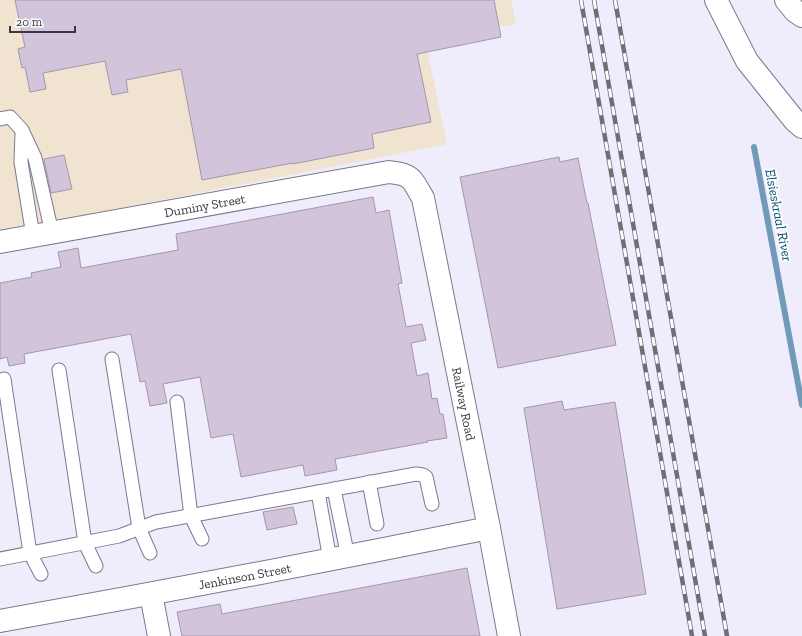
<svg xmlns="http://www.w3.org/2000/svg" width="802" height="636" font-family="'Zilla Slab',serif">
	<style>
		.industrial { fill: #f0e3cf }
		.lines { fill: none; stroke-linecap: round; stroke-linejoin: round }
		.stream { stroke: #719ab9; stroke-width: 6 }
		.building { fill: #d2c4db; stroke: #a497ac }
		.lane-casing { stroke: #7d788f; stroke-width: 15 }
		.street-casing { stroke: #7d788f; stroke-width: 24 }
		.secondary-casing { stroke: #7d788f; stroke-width: 24 }
		.lane { stroke: #fff; stroke-width: 13 }
		.street { stroke: #fff; stroke-width: 22 }
		.secondary { stroke: #fff; stroke-width: 22 }
		.rail-casing { stroke: #706d79; stroke-width: 4.5 }
		.rail { stroke: #fcfcfc; stroke-width: 3; stroke-dasharray: 9; stroke-linecap: butt }
		.labels { text-anchor: middle; stroke-width: 4; stroke-linejoin: round; paint-order: stroke }
		.street-label { font-size: 13px; fill: #3a3842; stroke: #fcfcfc }
		.water-label { font-size: 14px; font-style: italic; fill: #045179; stroke: #fcfcfc }
	</style>
	<rect width="100%" height="100%" fill="#efecfb"/>
	<!-- industrial -->
	<path class="industrial" d="M 0,0 L 511,0 L 516,24 L 425,40 L 447,144 L 0,232 Z"/>
	<g class="lines">
		<!-- stream -->
		<path class="stream" d="M 754,147 L 802,405"/>
	</g>
	<!-- building -->
	<g class="building">
		<path d="M 15,0 L 494,0 L 501,37 L 417,54 L 431,122 L 372,134 L 374,148 L 293,164 L 293,163 L 202,180 L 181,69 L 126,80 L 128,92 L 112,95 L 105,61 L 43,73 L 46,89 L 30,92 L 25,67 L 22,68 L 18,49 L 25,47 Z"/>
		<path d="M 64,155 L 72,189 L 51,193 L 44,159 Z"/>
		<path d="M 559,157 L 560,162 L 578,158 L 587,203 L 588,203 L 616,345 L 498,368 L 460,177 Z"/>
		<path d="M 373,197 L 376,213 L 389,210 L 402,283 L 398,284 L 406,327 L 422,324 L 426,340 L 411,343 L 417,376 L 428,373 L 432,399 L 437,398 L 440,414 L 443,414 L 447,438 L 427,441 L 428,442 L 335,459 L 337,470 L 305,476 L 303,465 L 241,477 L 233,434 L 211,438 L 200,377 L 163,384 L 167,403 L 150,406 L 145,381 L 140,382 L 131,334 L 24,354 L 25,363 L 9,366 L 7,357 L 0,359 L 0,283 L 32,277 L 31,273 L 61,267 L 58,252 L 78,248 L 81,268 L 178,250 L 176,234 Z"/>
		<path d="M 562,401 L 564,410 L 615,402 L 646,594 L 557,609 L 524,408 Z"/>
		<path d="M 293,507 L 297,524 L 267,530 L 263,512 Z"/>
		<path d="M 467,568 L 480,636 L 182,636 L 177,612 L 220,604 L 222,614 Z"/>
	</g>
	<g class="lines">
		<!-- lane casing -->
		<g class="lane-casing">
			<g id="lane">
				<path d="M 0,119 L 10,117 L 22,130 L 35,158 L 52,233"/>
				<path d="M 22,133 L 21,162 L 33,236"/>
				<path d="M 112,359 L 139,528 L 150,553"/>
				<path d="M 59,370 L 85,543 L 96,566"/>
				<path d="M 4,379 L 30,553 L 41,574"/>
				<path d="M 177,402 L 191,516 L 202,539"/>
				<path d="M 369,482 L 377,524"/>
				<path d="M 334,489 L 348,557"/>
				<path d="M 318,492 L 330,560"/>
				<path d="M 0,559 L 119,536 L 156,522 L 416,474 L 423,475 L 426,477 L 432,504"/>
			</g>
		</g>
		<!-- street casing -->
		<g class="street-casing">
			<g id="street">
				<path id="s1" d="M 0,242 L 389,172 C 395,173 403,173 408,177 C 414,180 419,192 423,198 L 489,528 L 509,636"/>
				<path d="M 151,594 L 159,636"/>
				<path id="s2" d="M 0,621 C 163,592 326,561 489,528"/>
			</g>
		</g>
		<!-- secondary casing -->
		<g class="secondary-casing">
			<g id="secondary">
				<path d="M 716,0 L 747,61 L 795,121 L 802,127"/>
				<path d="M 786,0 L 795,11 L 802,16"/>
			</g>
		</g>
		<!-- lane -->
		<use href="#lane" class="lane"/>
		<!-- street -->
		<use href="#street" class="street"/>
		<!-- secondary -->
		<use href="#secondary" class="secondary"/>
		<!-- rail casing -->
		<g class="rail-casing">
			<g id="rail">
				<path d="M 581,0 L 692,636"/>
				<path d="M 594,0 L 705,636"/>
				<path d="M 615,0 L 727,636"/>
			</g>
		</g>
		<!-- rail -->
		<use href="#rail" class="rail"/>
	</g>
	<g class="labels">
		<!-- street labels -->
		<g class="street-label">
			<text dy="5" stroke="none"><textPath href="#s1" startOffset="208">Duminy Street</textPath></text>
			<text dy="5" stroke="none"><textPath href="#s1" startOffset="651">Railway Road</textPath></text>
			<text dy="5" stroke="none"><textPath href="#s2" startOffset="249">Jenkinson Street</textPath></text>
		</g>
		<!-- water labels -->
		<g class="water-label">
			<text transform="translate(779 215) rotate(79)" y="5">Elsieskraal River</text>
		</g>
	</g>
	<!-- scale -->
	<path d="M10 26v6h65v-6" fill="none" stroke="#3a3842" stroke-width="2"/>
	<text x="16" y="26" font-size="12" fill="#3a3842" stroke="#fcfcfc" stroke-width="3" paint-order="stroke">20 m</text>
</svg>
